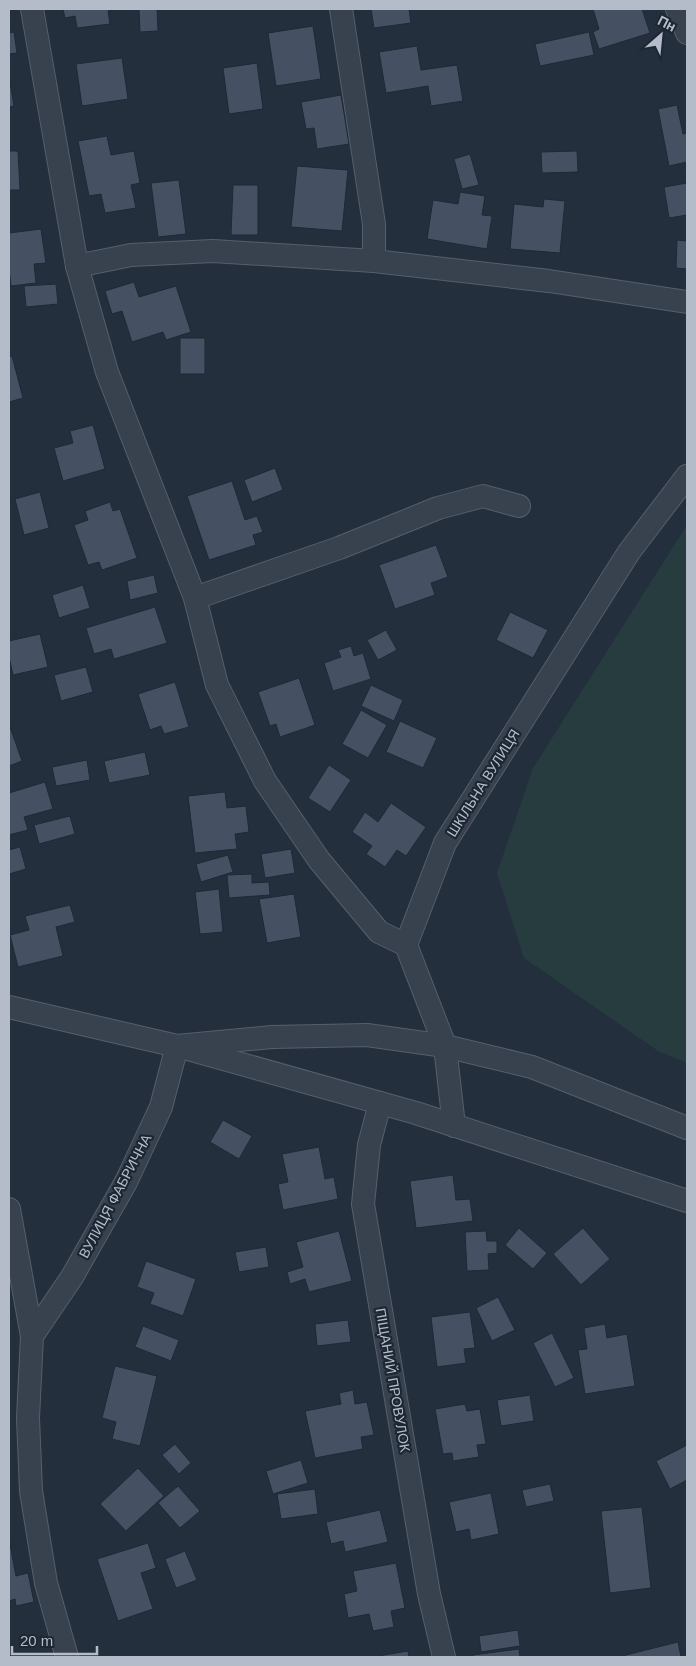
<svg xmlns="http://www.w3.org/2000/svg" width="696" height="1666" font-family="Helvetica,sans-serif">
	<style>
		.green { fill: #263c3f }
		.building { fill: #455162; stroke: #1f2835 }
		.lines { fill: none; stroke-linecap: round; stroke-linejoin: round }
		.minor-casing { stroke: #565f6c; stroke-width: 24 }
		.minor { stroke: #38414e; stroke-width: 22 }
		.labels { text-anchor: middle; stroke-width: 4.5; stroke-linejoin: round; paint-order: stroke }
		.street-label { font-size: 14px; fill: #b4bcc9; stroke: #1d2633 }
	</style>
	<rect width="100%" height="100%" fill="#242f3e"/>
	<!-- green -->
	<path class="green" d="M 687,525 L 687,1063 L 658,1051 L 524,958 L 497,873 L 533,768 Z"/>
	<!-- building -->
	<g class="building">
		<path d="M 63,9 L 117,9 L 108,11 L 110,24 L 77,28 L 75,16 L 65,18 Z"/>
		<path d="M 139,9 L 157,9 L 158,31 L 140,32 Z"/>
		<path d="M 371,9 L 409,9 L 411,23 L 374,28 Z"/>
		<path d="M 593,9 L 642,9 L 650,33 L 599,49 L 593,32 L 599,29 Z"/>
		<path d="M 313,26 L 321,79 L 276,86 L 268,33 Z"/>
		<path d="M 14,32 L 17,53 L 9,54 L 9,33 Z"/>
		<path d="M 589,32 L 594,55 L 540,66 L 535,44 Z"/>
		<path d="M 417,46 L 421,70 L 457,65 L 463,101 L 431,106 L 428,86 L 386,93 L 379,52 Z"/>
		<path d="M 122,58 L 128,99 L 82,106 L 76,64 Z"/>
		<path d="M 257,63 L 263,109 L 229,114 L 223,68 Z"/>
		<path d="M 9,76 L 14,106 L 9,107 Z"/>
		<path d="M 341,95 L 349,144 L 317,149 L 314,128 L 306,129 L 301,102 Z"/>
		<path d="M 677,105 L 683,134 L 687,133 L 687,162 L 669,166 L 658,109 Z"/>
		<path d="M 107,136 L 111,155 L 134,151 L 140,183 L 131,185 L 136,208 L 105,213 L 101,194 L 89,196 L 78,141 Z"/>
		<path d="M 9,151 L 18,151 L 20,190 L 9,190 Z"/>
		<path d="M 577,151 L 578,172 L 542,173 L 541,152 Z"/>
		<path d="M 470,154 L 479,185 L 462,189 L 454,159 Z"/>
		<path d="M 297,166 L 348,170 L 342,231 L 291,227 Z"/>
		<path d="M 179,180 L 186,234 L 158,237 L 151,183 Z"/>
		<path d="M 687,183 L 687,215 L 669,218 L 664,187 Z"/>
		<path d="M 233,185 L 258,185 L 258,235 L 231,235 Z"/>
		<path d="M 460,192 L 485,196 L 482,215 L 492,216 L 487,249 L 427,239 L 433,200 L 458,204 Z"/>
		<path d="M 544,199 L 565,201 L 560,253 L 510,249 L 514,204 L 543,207 Z"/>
		<path d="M 41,229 L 46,263 L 34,264 L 36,283 L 11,286 L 9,269 L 9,233 Z"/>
		<path d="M 677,240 L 687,241 L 687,269 L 676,268 Z"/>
		<path d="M 134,282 L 139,297 L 176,286 L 191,332 L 166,340 L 163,332 L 132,342 L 122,311 L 112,314 L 105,291 Z"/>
		<path d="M 56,284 L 58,304 L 26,307 L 24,286 Z"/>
		<rect x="180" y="338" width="25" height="36"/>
		<path d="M 12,356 L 23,398 L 9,402 L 9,357 Z"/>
		<path d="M 93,425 L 105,469 L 63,481 L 54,448 L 73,443 L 70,431 Z"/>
		<path d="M 275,468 L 283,490 L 252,502 L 244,480 Z"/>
		<path d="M 232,481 L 245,520 L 257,516 L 263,532 L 253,535 L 256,545 L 209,560 L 187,496 Z"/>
		<path d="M 40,492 L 49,528 L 24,535 L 15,499 Z"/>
		<path d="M 110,502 L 113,511 L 120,509 L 137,558 L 102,570 L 99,562 L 88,565 L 74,525 L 88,520 L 85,511 Z"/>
		<path d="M 436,545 L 448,577 L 431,583 L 435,595 L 395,609 L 379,565 Z"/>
		<path d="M 154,575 L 158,593 L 130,600 L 127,581 Z"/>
		<path d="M 83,585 L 90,608 L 59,618 L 52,595 Z"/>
		<path d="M 155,607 L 167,643 L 114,659 L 111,649 L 94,654 L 86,628 Z"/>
		<path d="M 510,612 L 548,630 L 533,658 L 496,640 Z"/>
		<path d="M 386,630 L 397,650 L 378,660 L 367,640 Z"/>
		<path d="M 40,634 L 48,667 L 13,675 L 9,657 L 9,641 Z"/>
		<path d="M 351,646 L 354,656 L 363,653 L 371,679 L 333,691 L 324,663 L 341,657 L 338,650 Z"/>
		<path d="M 86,667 L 93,692 L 61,701 L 54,675 Z"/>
		<path d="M 299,678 L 315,725 L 280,737 L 276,724 L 270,726 L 258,692 Z"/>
		<path d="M 175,682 L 189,727 L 164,734 L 161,726 L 150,730 L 138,694 Z"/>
		<path d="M 371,685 L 403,700 L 394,721 L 361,706 Z"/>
		<path d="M 361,710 L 387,725 L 368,758 L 342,744 Z"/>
		<path d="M 400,721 L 437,738 L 423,768 L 386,752 Z"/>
		<path d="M 9,724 L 22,761 L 9,766 Z"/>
		<path d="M 145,752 L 150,775 L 109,783 L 104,761 Z"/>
		<path d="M 87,760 L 90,780 L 56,786 L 52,767 Z"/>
		<path d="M 329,765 L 351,780 L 330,812 L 308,798 Z"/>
		<path d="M 45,782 L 53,809 L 24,817 L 28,830 L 9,835 L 9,793 Z"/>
		<path d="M 225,792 L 227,808 L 246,806 L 249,832 L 235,834 L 237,849 L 195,853 L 188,796 Z"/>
		<path d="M 391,803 L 426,827 L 406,856 L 397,850 L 385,867 L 366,854 L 372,846 L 352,832 L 365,812 L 378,822 Z"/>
		<path d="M 70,816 L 75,834 L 39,844 L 34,825 Z"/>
		<path d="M 20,847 L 26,869 L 9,874 L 9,850 Z"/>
		<path d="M 291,849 L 295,873 L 265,878 L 261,854 Z"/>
		<path d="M 228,855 L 233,872 L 201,882 L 196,864 Z"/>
		<path d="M 252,874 L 252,883 L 269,882 L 270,895 L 229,898 L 227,875 Z"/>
		<path d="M 219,889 L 223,932 L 200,934 L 195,892 Z"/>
		<path d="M 294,894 L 301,937 L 267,943 L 259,899 Z"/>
		<path d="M 70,905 L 75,922 L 56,927 L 63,956 L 18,967 L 10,935 L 29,930 L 25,916 Z"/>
		<path d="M 223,1120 L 252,1136 L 239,1159 L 210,1142 Z"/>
		<path d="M 319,1147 L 325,1179 L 334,1177 L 338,1199 L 283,1210 L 278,1184 L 288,1182 L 282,1154 Z"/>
		<path d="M 453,1175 L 456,1200 L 470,1199 L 473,1221 L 416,1228 L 410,1181 Z"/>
		<path d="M 519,1228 L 547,1253 L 533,1269 L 505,1245 Z"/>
		<path d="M 583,1228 L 610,1259 L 581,1285 L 553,1254 Z"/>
		<path d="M 339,1231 L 352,1281 L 309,1292 L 305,1279 L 290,1284 L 287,1272 L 303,1267 L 296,1242 Z"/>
		<path d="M 486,1231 L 487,1241 L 497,1241 L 497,1253 L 488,1254 L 489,1270 L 467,1271 L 465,1232 Z"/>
		<path d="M 266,1247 L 269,1267 L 239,1272 L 235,1252 Z"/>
		<path d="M 146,1261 L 196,1279 L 183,1316 L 150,1304 L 154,1293 L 137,1287 Z"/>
		<path d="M 498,1297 L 515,1330 L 492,1341 L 476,1308 Z"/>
		<path d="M 470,1312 L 475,1348 L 464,1349 L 466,1363 L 437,1367 L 431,1317 Z"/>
		<path d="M 348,1320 L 351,1342 L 317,1346 L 315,1324 Z"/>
		<path d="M 605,1324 L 607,1338 L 627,1334 L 635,1386 L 585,1394 L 578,1350 L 587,1349 L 584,1328 Z"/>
		<path d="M 143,1326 L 179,1340 L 171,1361 L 135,1347 Z"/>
		<path d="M 552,1333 L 574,1378 L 555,1387 L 533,1343 Z"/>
		<path d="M 115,1366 L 157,1376 L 140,1446 L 112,1439 L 116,1422 L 102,1418 Z"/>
		<path d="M 353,1390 L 355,1404 L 367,1402 L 374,1435 L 361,1437 L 363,1449 L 315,1458 L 305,1411 L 341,1404 L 339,1393 Z"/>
		<path d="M 530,1395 L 534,1421 L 501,1426 L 497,1400 Z"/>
		<path d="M 465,1404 L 467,1411 L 480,1409 L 486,1444 L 477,1445 L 479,1457 L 453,1461 L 452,1453 L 443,1454 L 435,1409 Z"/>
		<path d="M 175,1444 L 191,1463 L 179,1474 L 162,1455 Z"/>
		<path d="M 687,1445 L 687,1480 L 670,1489 L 656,1461 Z"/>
		<path d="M 301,1460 L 308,1483 L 273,1494 L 266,1471 Z"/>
		<path d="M 138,1468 L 164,1496 L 126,1531 L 100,1504 Z"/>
		<path d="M 550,1484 L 554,1501 L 526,1507 L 522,1490 Z"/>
		<path d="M 178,1486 L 200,1511 L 180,1528 L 158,1503 Z"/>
		<path d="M 315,1489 L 318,1514 L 281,1519 L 277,1494 Z"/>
		<path d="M 491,1493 L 499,1534 L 471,1540 L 469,1529 L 456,1532 L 449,1502 Z"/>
		<path d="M 642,1507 L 651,1588 L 610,1593 L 601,1511 Z"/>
		<path d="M 380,1510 L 388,1542 L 345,1552 L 343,1541 L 331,1544 L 326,1522 Z"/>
		<path d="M 9,1539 L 16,1576 L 28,1573 L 34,1602 L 16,1606 L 15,1599 L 9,1601 Z"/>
		<path d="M 148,1543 L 156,1568 L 141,1573 L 153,1609 L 118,1621 L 97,1559 Z"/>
		<path d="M 185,1551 L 197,1580 L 176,1588 L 165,1559 Z"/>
		<path d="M 396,1563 L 405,1608 L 391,1611 L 394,1627 L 373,1631 L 369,1614 L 348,1618 L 344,1594 L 357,1591 L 353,1571 Z"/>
		<path d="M 518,1630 L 520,1646 L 481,1652 L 479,1636 Z"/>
		<path d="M 678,1642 L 681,1657 L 618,1657 Z"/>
		<path d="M 519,1649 L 520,1657 L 473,1657 L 473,1655 Z"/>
		<path d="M 408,1651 L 409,1657 L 372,1657 Z"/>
	</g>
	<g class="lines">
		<!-- minor casing -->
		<g class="minor-casing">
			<g id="minor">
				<path d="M 32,9 L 77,266 L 107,372 L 195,598 L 217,685 L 265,781 L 319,860 L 379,932 L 406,945"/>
				<path d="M 341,9 L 374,224 L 374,261"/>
				<path d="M 677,9 L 687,33"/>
				<path d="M 77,266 L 131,255 L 213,251 L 374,261 L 549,281 L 687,302"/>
				<path d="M 195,598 L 339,548 L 438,508 L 483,496 L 519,506"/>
				<path d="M 9,1007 L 177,1046 L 416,1113 L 687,1201"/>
				<path d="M 380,1103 L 369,1145 L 363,1204 L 429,1594 L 444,1657"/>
				<path d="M 454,1126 L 445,1046 L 406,945 L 445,843 L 629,552 L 687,476"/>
				<path d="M 9,1209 L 32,1336"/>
				<path d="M 67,1657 L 46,1583 L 31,1491 L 28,1418 L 32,1336 L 72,1277 L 126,1182 L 161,1107 L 177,1046 L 272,1037 L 367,1035 L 445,1046 L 532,1067 L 687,1128"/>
			</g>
		</g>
		<!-- minor -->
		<use href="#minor" class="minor"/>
	</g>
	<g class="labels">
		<!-- street labels -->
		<g class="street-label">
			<text transform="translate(483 783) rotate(-58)" y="5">ШКІЛЬНА ВУЛИЦЯ</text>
			<text transform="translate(115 1196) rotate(-62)" y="5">ВУЛИЦЯ ФАБРИЧНА</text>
			<text transform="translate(393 1380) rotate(80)" y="5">ПІЩАНИЙ ПРОВУЛОК</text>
		</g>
	</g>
	<!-- border -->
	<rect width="696" height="1666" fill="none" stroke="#b4bcc9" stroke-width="20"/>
	<!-- north arrow -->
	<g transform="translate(661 35) rotate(27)" stroke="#1d2633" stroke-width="4" paint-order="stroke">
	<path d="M0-4L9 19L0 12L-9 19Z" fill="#b4bcc9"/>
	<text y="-8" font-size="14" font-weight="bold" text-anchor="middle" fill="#b4bcc9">Пн</text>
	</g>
	<!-- scale -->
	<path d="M12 1646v8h85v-8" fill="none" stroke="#b4bcc9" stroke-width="2.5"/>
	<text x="20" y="1646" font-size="15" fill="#b4bcc9" stroke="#1d2633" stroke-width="4" paint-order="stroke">20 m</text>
</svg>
